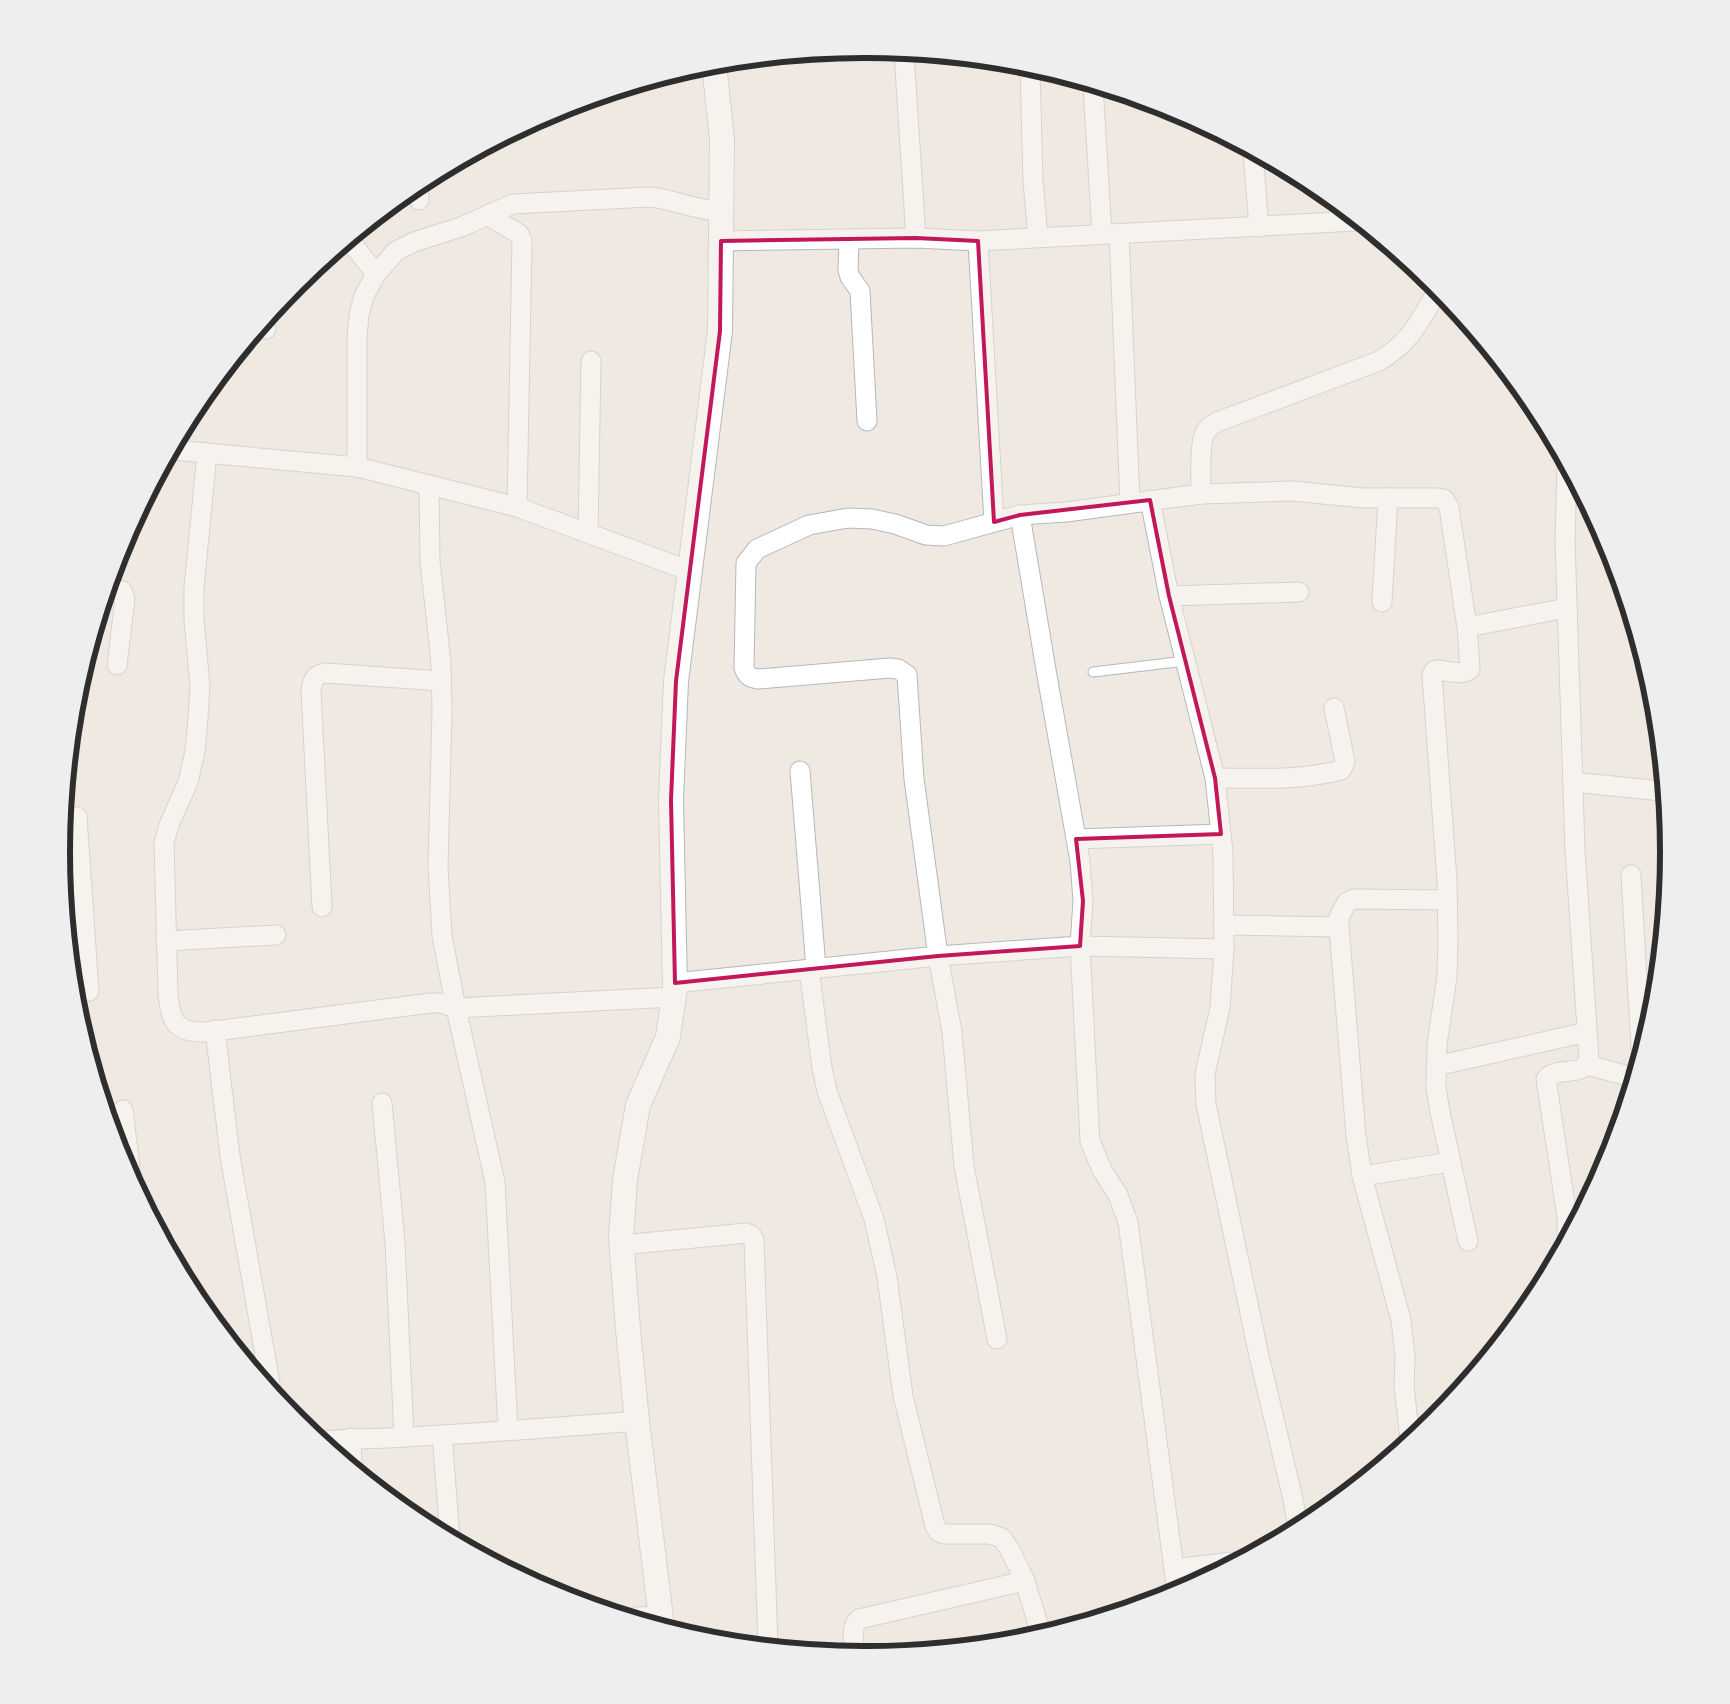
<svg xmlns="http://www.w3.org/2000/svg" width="1730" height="1704" font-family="Jost,sans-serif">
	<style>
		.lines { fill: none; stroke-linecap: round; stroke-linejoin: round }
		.service-casing { stroke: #b4b7c1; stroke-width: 11 }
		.minor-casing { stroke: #b4b7c1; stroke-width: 21 }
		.tertiary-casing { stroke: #b4b7c1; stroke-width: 26 }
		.service { stroke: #fff; stroke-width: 9 }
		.minor { stroke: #fff; stroke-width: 19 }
		.tertiary { stroke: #fff; stroke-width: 24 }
		.marked { fill: none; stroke: #c2185b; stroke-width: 4; stroke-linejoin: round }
		.rim { fill: none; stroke: #2e2e2e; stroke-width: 6 }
	</style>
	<rect width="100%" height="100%" fill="#efe9e1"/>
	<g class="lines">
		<!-- service casing -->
		<g class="service-casing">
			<path id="service" d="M 1093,672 L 1185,661"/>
		</g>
		<!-- minor casing -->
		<g class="minor-casing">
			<g id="minor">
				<path d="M 904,53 L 916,238"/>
				<path d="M 1030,67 L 1033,181 L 1038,237"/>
				<path d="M 1093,86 L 1102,234"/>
				<path d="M 1253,153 L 1259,227"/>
				<path d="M 418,185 L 419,200"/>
				<path d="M 487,215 L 519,234 L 522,241 L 517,507"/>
				<path d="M 1119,233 L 1130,503"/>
				<path d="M 849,239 L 848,270 L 850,277 L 860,291 L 867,421"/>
				<path d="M 350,241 L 376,274"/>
				<path d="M 721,241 L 916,238 L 978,241 L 1356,221"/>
				<path d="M 978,241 L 994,522"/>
				<path d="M 264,324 L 266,329"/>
				<path d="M 174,450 L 357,467 L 517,507 L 690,571"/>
				<path d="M 207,453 L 194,588 L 194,620 L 200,686 L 198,718 L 195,752 L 188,782 L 169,825 L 164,843 L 168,994 C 171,1023 176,1033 207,1032 L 431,1003 L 441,1003 L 456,1008 L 674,997"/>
				<path d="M 357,467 L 357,337 L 359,315 L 364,296 L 376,274 L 396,251 L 414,242 L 461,227 L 513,204 L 649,197 C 674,199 696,211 721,211"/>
				<path d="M 1567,469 L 1565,541 L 1575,850 L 1589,1059 C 1583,1079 1557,1065 1546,1079 L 1567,1217 L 1567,1234"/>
				<path d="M 429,485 L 430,561 L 441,663 L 442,711 L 438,867 L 442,936 L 456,1008 L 495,1182 L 508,1430"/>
				<path d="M 1201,494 L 1292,491 L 1363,498 L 1438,498 L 1444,499 L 1449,507 L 1467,627"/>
				<path d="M 1150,500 L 1169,596 L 1215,778 L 1223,853 L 1224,949 L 1220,1008 L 1205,1074 L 1206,1104 L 1259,1356 L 1293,1499 L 1298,1527"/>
				<path d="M 1020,515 L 1046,670 L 1080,861 L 1083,901 L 1080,946 L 1090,1141 L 1102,1170 L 1118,1195 L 1128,1222 L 1177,1592"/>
				<path d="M 588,533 L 591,361"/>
				<path d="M 110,588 L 122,591 L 125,599 L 117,665"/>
				<path d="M 1169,596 L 1299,592"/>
				<path d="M 1382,602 L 1388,498"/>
				<path d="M 800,771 L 816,968"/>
				<path d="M 1215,778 C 1259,778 1298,781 1341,770 L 1345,762 L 1334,708"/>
				<path d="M 1573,782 L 1662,791"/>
				<path d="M 77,817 L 89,991"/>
				<path d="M 1076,839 L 1221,834"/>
				<path d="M 1631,875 L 1641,1048"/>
				<path d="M 322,907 L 311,690 C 313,679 315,675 325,673 L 441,681"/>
				<path d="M 1224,925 L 1339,927"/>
				<path d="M 166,941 L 276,935"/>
				<path d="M 809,969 L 822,1068 L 827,1091 L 874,1219 L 887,1277 L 903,1396 L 935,1526 L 939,1532 L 944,1534 L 990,1534 L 1002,1538 L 1010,1550 L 1025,1581 L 1041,1634"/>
				<path d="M 675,983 L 938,956 L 1080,946 L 1224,949"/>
				<path d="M 215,1030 L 230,1156 L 271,1389"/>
				<path d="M 1587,1065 L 1632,1077"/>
				<path d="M 1436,1066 L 1587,1032"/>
				<path d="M 382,1103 L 395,1243 L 404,1437"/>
				<path d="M 123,1110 L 131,1175"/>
				<path d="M 1362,1176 L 1451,1162"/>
				<path d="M 1468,1241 L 1440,1112 L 1436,1088 L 1437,1044 L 1447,977 L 1448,940 L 1447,880 L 1432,675 L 1434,671 L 1438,670 C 1448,671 1462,676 1470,669 L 1467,627 L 1567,608"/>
				<path d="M 622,1245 L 746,1233 L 751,1235 L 754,1240 L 768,1646"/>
				<path d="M 997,1339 L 964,1166 L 952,1032 L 938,956 L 914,779 L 907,675 L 898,669 L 890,668 L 759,679 C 750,678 747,676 744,668 L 746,563 L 757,549 L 809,525 L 848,518 L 872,519 L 895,524 L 926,535 L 944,536 L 1020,515 L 1066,512 L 1201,494 C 1201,480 1199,445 1205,433 C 1207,428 1212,425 1217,422 L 1379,361 C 1412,341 1419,322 1438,290"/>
				<path d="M 442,1435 L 450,1537"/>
				<path d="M 351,1438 L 352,1465"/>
				<path d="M 1410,1439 L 1404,1387 L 1405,1356 L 1401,1320 L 1362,1176 L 1356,1136 L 1339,927 L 1339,917 L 1347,902 L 1354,899 L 1447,900"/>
				<path d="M 323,1441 C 351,1438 379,1439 407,1437 C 484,1433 561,1427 637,1421"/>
				<path d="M 1175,1569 L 1232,1562"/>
				<path d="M 635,1617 L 661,1616"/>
				<path d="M 855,1654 C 854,1643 850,1627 859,1619 L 1025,1581"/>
			</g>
		</g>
		<!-- tertiary casing -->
		<g class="tertiary-casing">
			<path id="tertiary" d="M 662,1626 L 637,1421 L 628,1329 L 621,1238 L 625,1180 L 638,1105 L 668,1037 L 675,988 L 671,800 L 676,681 L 720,331 L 722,139 L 714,64"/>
		</g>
		<!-- service -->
		<use href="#service" class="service"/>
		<!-- minor -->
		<use href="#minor" class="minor"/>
		<!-- tertiary -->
		<use href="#tertiary" class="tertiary"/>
	</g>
	<!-- marked area -->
	<path d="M0 0H1730V1704H0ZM 916,238 L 978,241 L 994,522 L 1020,515 L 1150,500 L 1169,596 L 1215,778 L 1221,834 L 1076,839 L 1083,901 L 1080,946 L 938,956 L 675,983 L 671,800 L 676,681 L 720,331 L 721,241 Z" fill="#efe9e1" fill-opacity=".55" fill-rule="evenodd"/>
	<path class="marked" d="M 916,238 L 978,241 L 994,522 L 1020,515 L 1150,500 L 1169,596 L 1215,778 L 1221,834 L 1076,839 L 1083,901 L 1080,946 L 938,956 L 675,983 L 671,800 L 676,681 L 720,331 L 721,241 Z"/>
	<!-- crop -->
	<path d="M0 0H1730V1704H0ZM864 58H866A794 794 0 0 1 1660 852V852A794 794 0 0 1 866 1646H864A794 794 0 0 1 70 852V852A794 794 0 0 1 864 58Z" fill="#eee" fill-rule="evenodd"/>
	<path class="rim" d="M864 58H866A794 794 0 0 1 1660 852V852A794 794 0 0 1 866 1646H864A794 794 0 0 1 70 852V852A794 794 0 0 1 864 58Z"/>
</svg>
